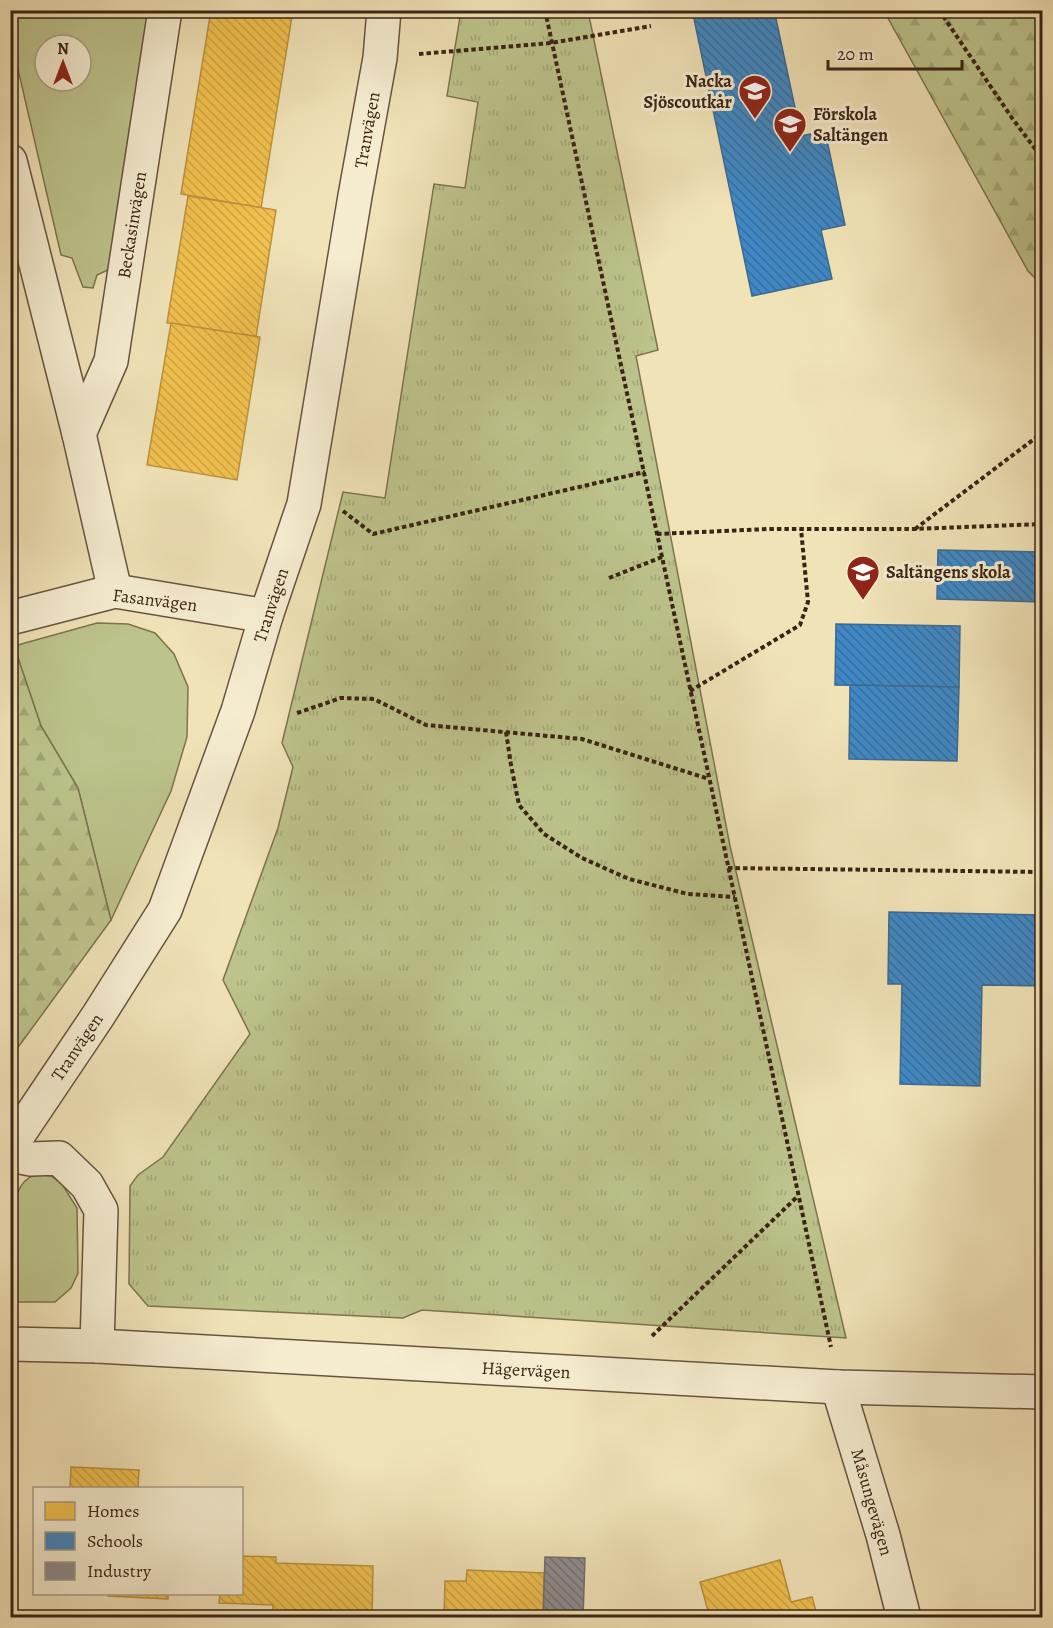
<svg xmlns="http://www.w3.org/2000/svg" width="1053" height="1628" font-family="Alegreya,serif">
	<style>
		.grass { fill: #bdc38c; stroke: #7c7450; stroke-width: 1.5; fill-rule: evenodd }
		.forest { fill: url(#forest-firs); stroke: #7c7450; stroke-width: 1.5 }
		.park { fill: url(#park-tufts); stroke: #7c7450; stroke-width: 1.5 }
		.homes { fill: url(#homes-back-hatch); stroke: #bb923d; stroke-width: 1.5 }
		.schools { fill: url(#schools-back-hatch); stroke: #3e6a90; stroke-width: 1.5 }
		.industry { fill: url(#industry-back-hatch); stroke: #746e6c; stroke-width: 1.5 }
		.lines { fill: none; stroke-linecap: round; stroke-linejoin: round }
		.minor-casing { stroke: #68543e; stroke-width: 36 }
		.path { stroke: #3a2415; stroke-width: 4; stroke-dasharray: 4.5 3; stroke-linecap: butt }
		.minor { stroke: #f6edd1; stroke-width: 33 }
		.labels { text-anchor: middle; stroke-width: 6; stroke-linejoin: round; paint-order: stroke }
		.poi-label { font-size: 18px; font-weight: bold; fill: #3a2415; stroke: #f6edd1; text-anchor: start }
		.street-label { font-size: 18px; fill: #3a2415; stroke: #f6edd1 }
	</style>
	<defs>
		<pattern id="forest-firs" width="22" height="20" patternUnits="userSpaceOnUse" patternTransform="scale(1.5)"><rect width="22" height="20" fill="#bdc38c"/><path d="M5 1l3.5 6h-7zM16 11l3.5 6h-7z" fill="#a3a778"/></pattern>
		<pattern id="park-tufts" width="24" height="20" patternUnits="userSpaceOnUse" patternTransform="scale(1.5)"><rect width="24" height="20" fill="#bdc38c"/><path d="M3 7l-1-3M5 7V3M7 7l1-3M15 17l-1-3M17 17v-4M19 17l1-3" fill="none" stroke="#a3a778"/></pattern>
		<pattern id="homes-back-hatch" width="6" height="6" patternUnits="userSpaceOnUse" patternTransform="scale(1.5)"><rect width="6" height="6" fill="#f2c14e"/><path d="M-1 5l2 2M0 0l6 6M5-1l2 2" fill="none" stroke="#d0a643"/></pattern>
		<pattern id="schools-back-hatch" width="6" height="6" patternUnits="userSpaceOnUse" patternTransform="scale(1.5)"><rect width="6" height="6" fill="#3f88c5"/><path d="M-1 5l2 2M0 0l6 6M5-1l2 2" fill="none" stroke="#366f9f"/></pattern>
		<pattern id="industry-back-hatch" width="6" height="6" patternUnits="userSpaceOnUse" patternTransform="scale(1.5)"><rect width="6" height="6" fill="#8d8d92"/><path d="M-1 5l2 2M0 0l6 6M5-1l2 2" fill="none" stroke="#747376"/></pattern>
	</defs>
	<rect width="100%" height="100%" fill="#f1e3b8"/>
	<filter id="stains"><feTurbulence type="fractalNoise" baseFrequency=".00333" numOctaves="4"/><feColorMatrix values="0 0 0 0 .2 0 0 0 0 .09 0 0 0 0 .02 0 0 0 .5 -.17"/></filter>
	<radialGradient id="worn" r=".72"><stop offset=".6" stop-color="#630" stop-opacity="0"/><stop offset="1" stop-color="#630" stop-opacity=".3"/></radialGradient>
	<!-- grass -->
	<g class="grass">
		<path d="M 10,11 L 151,11 L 110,269 L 97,275 L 93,288 L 83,287 L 72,258 L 61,255 L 11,39 ZM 45,45 L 81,45 L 81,81 L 45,81 Z"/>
		<path d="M 97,623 L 128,624 L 155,633 L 174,654 L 188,687 L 187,737 L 171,791 L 111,920 L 78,788 L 41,726 L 14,646 Z"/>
		<path d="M 35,1174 L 51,1176 L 62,1184 L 77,1208 L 78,1273 L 71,1288 L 55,1302 L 11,1302 C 11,1271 4,1206 24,1182 C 27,1179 32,1176 35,1174 Z"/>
	</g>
	<!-- forest -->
	<g class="forest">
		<path d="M 884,11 L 1042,11 L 1042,285 L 1028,271 Z"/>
		<path d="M 14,646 L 41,726 L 78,788 L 111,920 L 11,1057 L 10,647 Z"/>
	</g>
	<!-- park -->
	<path class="park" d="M 461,11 L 588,11 L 658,350 L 636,356 L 730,846 L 846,1338 L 422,1310 L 403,1318 L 148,1306 L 129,1284 L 130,1186 L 138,1175 L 163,1157 L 250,1034 L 223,980 L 278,828 L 293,767 L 282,743 L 343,492 L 385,498 L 434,184 L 465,188 L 478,102 L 447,96 Z"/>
	<!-- homes -->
	<g class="homes">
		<path d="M 211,10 L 293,10 L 261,208 L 181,194 Z"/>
		<path d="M 188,196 L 276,210 L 256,337 L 167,323 Z"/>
		<path d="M 171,323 L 260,337 L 237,480 L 147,465 Z"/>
		<path d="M 71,1467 L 139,1470 L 138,1488 L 70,1488 Z"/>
		<path d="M 242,1556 L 276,1557 L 276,1563 L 373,1566 L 372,1618 L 273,1618 L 273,1605 L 219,1603 L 220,1594 L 242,1594 Z"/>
		<path d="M 780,1560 L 791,1602 L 812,1597 L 818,1618 L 746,1618 L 744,1610 L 718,1618 L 710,1618 L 700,1582 Z"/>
		<path d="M 467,1570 L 544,1573 L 543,1618 L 444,1618 L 445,1581 L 466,1581 Z"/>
		<path d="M 108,1594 L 168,1594 L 168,1599 L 108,1596 Z"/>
	</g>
	<!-- schools -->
	<g class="schools">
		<path d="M 710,10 L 791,10 L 775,14 L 801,136 L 825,131 L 845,225 L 821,230 L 832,279 L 752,296 L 693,14 Z"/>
		<path d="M 938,550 L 1042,552 L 1042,602 L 937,599 Z"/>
		<path d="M 836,624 L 960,626 L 959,687 L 835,685 Z"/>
		<path d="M 850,685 L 959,687 L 957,761 L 849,759 Z"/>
		<path d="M 889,912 L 1042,915 L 1042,986 L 982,985 L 980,1086 L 900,1084 L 902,984 L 888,984 Z"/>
	</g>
	<!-- industry -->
	<path class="industry" d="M 545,1557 L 585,1558 L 583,1618 L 543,1618 Z"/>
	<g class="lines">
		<!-- minor casing -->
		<g class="minor-casing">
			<g id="minor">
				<path d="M 10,161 L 79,434 L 115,591"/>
				<path d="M 79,434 L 111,361 L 165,10"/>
				<path d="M 10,618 L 115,591 L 266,616"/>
				<path d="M 10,1147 L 98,1016 L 165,910 L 238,711 L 266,616 L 304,504 L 355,196 L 380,58 L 384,10"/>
				<path d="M 10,1155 L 31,1159 L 59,1158 L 87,1185 L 101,1210 L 97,1346"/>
				<path d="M 10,1344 L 97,1346 L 838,1387 L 1042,1392"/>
				<path d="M 838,1387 L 883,1535 L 904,1618"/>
			</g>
		</g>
		<!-- path -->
		<g class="path">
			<path d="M 545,10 L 831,1347"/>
			<path d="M 939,10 L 1012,118 L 1042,158"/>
			<path d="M 419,54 L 551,43 L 651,26"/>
			<path d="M 343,511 L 373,534 L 645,472"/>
			<path d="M 915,529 L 1042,433"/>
			<path d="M 657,534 L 768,529 L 914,529 L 1042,524"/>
			<path d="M 609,578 L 662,557"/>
			<path d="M 690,691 L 800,625 L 808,602 L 801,529"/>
			<path d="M 297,713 L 341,698 L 374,699 L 426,725 L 582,739 L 709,779"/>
			<path d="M 506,732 L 511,765 L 519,805 L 544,834 L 582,858 L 629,879 L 688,894 L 735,897"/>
			<path d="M 728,868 L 1042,872"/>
			<path d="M 652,1336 L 798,1196"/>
		</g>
		<!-- minor -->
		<use href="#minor" class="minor"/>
	</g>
	<!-- icons -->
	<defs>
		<g id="school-pin" transform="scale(1.725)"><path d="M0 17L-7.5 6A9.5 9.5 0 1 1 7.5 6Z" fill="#8f2418" stroke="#f6edd1"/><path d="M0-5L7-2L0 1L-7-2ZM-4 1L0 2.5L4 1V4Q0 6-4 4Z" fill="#fff"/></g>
	</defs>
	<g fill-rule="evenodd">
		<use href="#school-pin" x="755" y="91"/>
		<use href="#school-pin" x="790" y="124"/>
		<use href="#school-pin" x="863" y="572"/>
	</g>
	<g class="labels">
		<!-- poi labels -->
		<g class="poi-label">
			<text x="732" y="87" text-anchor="end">Nacka<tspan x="732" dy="21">Sjöscoutkår</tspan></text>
			<text x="813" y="120">Förskola<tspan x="813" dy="21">Saltängen</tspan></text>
			<text x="886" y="578">Saltängens skola</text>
		</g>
		<!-- street labels -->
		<g class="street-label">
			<text transform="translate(367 130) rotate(-80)" y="6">Tranvägen</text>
			<text transform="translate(132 225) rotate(-81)" y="6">Beckasinvägen</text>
			<text transform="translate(155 600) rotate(7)" y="6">Fasanvägen</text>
			<text transform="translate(271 605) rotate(-72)" y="6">Tranvägen</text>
			<text transform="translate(77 1047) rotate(-56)" y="6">Tranvägen</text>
			<text transform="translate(526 1370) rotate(3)" y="6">Hägervägen</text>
			<text transform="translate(872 1502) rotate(74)" y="6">Måsungevägen</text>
		</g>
	</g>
	<!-- margin -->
	<rect width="1053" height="1628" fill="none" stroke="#f1e3b8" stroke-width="36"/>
	<rect x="12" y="12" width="1029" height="1604" fill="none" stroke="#3a2415" stroke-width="3"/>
	<rect x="18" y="18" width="1017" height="1592" fill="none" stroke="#3a2415" stroke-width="1.5"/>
	<!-- legend -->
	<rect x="33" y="1487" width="210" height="108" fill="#f6edd1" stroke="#ab9d86" stroke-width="1.5"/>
	<rect x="45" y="1502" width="30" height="18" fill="#f2c14e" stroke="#ab9d86" stroke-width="1.5"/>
	<text x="87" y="1517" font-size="18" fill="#3a2415">Homes</text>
	<rect x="45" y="1532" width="30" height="18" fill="#3f88c5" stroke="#ab9d86" stroke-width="1.5"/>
	<text x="87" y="1547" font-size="18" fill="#3a2415">Schools</text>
	<rect x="45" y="1562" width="30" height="18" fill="#8d8d92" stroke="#ab9d86" stroke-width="1.5"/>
	<text x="87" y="1577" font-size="18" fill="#3a2415">Industry</text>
	<!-- north arrow -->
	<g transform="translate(63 63)"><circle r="28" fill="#f6edd1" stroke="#ab9d86" stroke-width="1.5"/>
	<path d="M0-4.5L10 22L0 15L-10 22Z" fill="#8f2418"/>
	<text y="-9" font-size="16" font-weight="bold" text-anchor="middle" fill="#3a2415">N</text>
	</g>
	<!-- scale -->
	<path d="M828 60v9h134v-9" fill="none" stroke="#3a2415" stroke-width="3"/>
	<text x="837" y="60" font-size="18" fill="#3a2415" stroke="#f6edd1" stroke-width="4.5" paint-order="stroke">20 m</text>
	<rect width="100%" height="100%" filter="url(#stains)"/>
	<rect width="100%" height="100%" fill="url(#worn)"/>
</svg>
